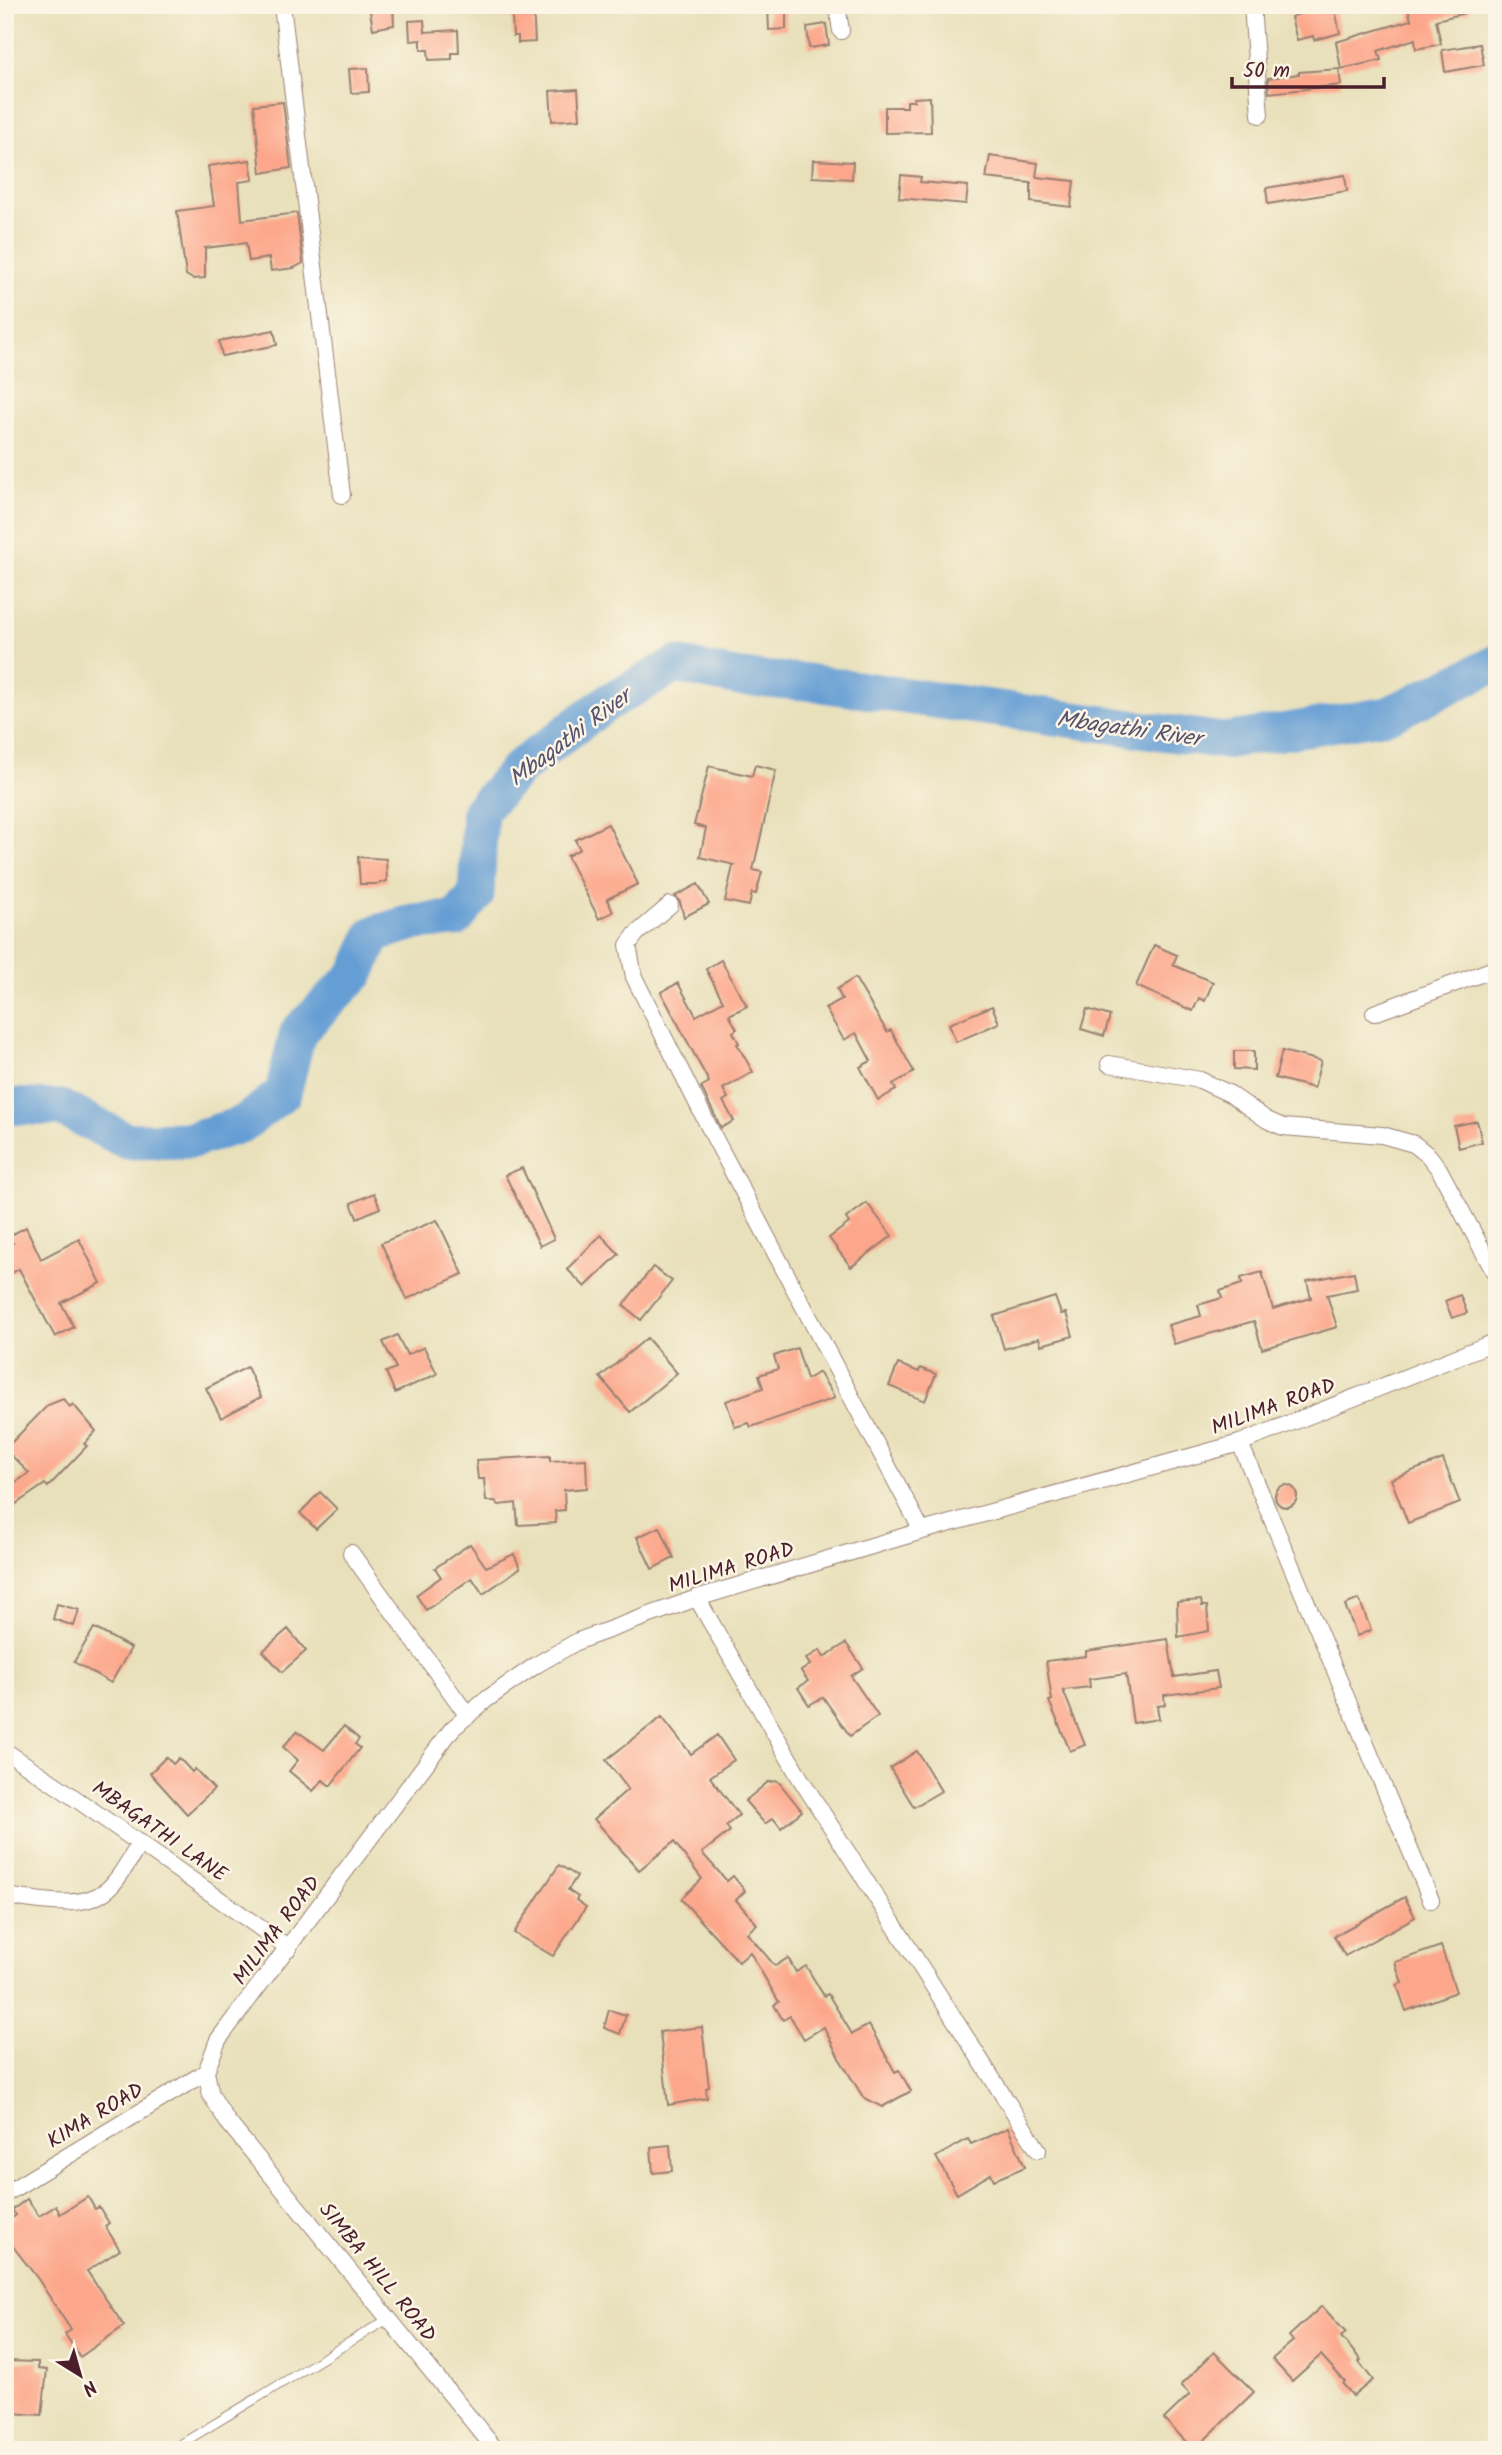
<svg xmlns="http://www.w3.org/2000/svg" width="1502" height="2455" font-family="Kalam,sans-serif">
	<style>
		.lines { fill: none; stroke-linecap: round; stroke-linejoin: round }
		.river { stroke: #659ed4; stroke-width: 37 }
		.building { fill: #fca78b }
		.service-casing { stroke: #998072; stroke-width: 10 }
		.minor-casing { stroke: #998072; stroke-width: 18 }
		.service { stroke: #fff; stroke-width: 8 }
		.minor { stroke: #fff; stroke-width: 16 }
		.labels { text-anchor: middle; stroke-width: 5; stroke-linejoin: round; paint-order: stroke }
		.street-label { font-size: 21px; fill: #4a1f2b; stroke: #fcf5e5 }
		.water-label { font-size: 23px; font-style: italic; fill: #55526f; stroke: #fcf5e5 }
	</style>
	<rect width="100%" height="100%" fill="#fcf5e5"/>
	<filter id="ink" filterUnits="userSpaceOnUse"><feTurbulence type="fractalNoise" baseFrequency=".0143" numOctaves="2"/><feDisplacementMap in="SourceGraphic" scale="14" xChannelSelector="R" yChannelSelector="G"/><feConvolveMatrix kernelMatrix="1 2 1 2 8 2 1 2 1" color-interpolation-filters="sRGB"/></filter>
	<filter id="wash" filterUnits="userSpaceOnUse"><feTurbulence type="fractalNoise" baseFrequency=".00686" numOctaves="4" result="noise"/><feDisplacementMap in="SourceGraphic" scale="28" xChannelSelector="R" yChannelSelector="G"/><feGaussianBlur stdDeviation="1.57" result="paint"/><feColorMatrix in="noise" values="0 0 0 0 0 0 0 0 0 0 0 0 0 0 0 0 0 1.4 0 .05"/><feComposite in="paint" operator="in"/></filter>
	<g filter="url(#wash)">
		<rect width="100%" height="100%" fill="#e8e0ba"/>
		<g class="lines">
			<!-- river -->
			<path class="river" d="M 5,1106 L 61,1108 L 127,1141 L 192,1140 L 243,1124 L 283,1093 L 298,1032 L 357,973 L 374,934 L 414,922 L 456,919 L 476,895 L 480,811 L 520,767 L 608,702 L 676,665 L 740,678 L 807,682 L 1224,741 L 1388,715 L 1497,663"/>
		</g>
		<g id="blocks">
			<!-- building -->
			<g class="building">
				<path d="M 369,5 L 393,5 L 394,25 L 373,29 Z"/>
				<path d="M 517,5 L 533,5 L 535,42 L 518,43 L 518,36 L 513,36 L 512,16 L 517,16 Z"/>
				<path d="M 1308,5 L 1334,5 L 1340,33 L 1314,40 L 1313,36 L 1297,40 L 1291,17 L 1310,10 Z"/>
				<path d="M 1423,5 L 1469,5 L 1470,12 L 1436,20 L 1441,44 L 1416,49 L 1415,39 L 1378,51 L 1381,60 L 1341,69 L 1336,42 L 1411,20 L 1408,8 Z"/>
				<path d="M 768,7 L 786,7 L 786,29 L 769,30 Z"/>
				<path d="M 424,20 L 425,32 L 458,30 L 459,53 L 452,53 L 452,59 L 429,60 L 428,50 L 421,50 L 421,40 L 410,41 L 409,21 Z"/>
				<path d="M 826,24 L 829,45 L 809,48 L 807,27 Z"/>
				<path d="M 1480,44 L 1484,65 L 1445,72 L 1442,50 Z"/>
				<path d="M 368,68 L 369,92 L 351,93 L 349,69 Z"/>
				<path d="M 1339,69 L 1341,85 L 1269,93 L 1268,78 L 1299,74 L 1299,72 Z"/>
				<path d="M 578,89 L 580,119 L 552,121 L 550,91 Z"/>
				<path d="M 930,97 L 931,132 L 885,133 L 885,107 L 907,107 L 907,101 L 914,101 L 914,98 Z"/>
				<path d="M 283,102 L 291,168 L 261,173 L 254,105 Z"/>
				<path d="M 990,156 L 1038,163 L 1036,177 L 1074,181 L 1071,207 L 1031,202 L 1031,183 L 986,178 Z"/>
				<path d="M 250,160 L 253,180 L 239,182 L 242,220 L 297,213 L 303,263 L 294,268 L 271,271 L 269,258 L 249,261 L 246,243 L 205,248 L 205,278 L 193,279 L 186,275 L 177,211 L 214,206 L 208,166 Z"/>
				<path d="M 813,160 L 853,162 L 852,179 L 812,177 Z"/>
				<path d="M 901,175 L 921,177 L 920,182 L 968,186 L 966,204 L 899,198 Z"/>
				<path d="M 1345,175 L 1347,191 L 1268,204 L 1266,188 Z"/>
				<path d="M 274,330 L 277,345 L 222,356 L 219,341 Z"/>
				<path d="M 755,765 L 776,770 L 753,870 L 762,872 L 756,894 L 752,893 L 749,906 L 725,901 L 733,866 L 735,865 L 700,857 L 706,828 L 694,825 L 709,766 L 752,776 Z"/>
				<path d="M 608,824 L 638,884 L 607,899 L 613,912 L 599,919 L 567,856 L 580,849 L 575,840 Z"/>
				<path d="M 358,857 L 386,859 L 387,881 L 377,884 L 360,884 Z"/>
				<path d="M 698,884 L 709,904 L 684,917 L 680,902 L 675,896 Z"/>
				<path d="M 1154,945 L 1177,955 L 1173,965 L 1213,982 L 1205,1001 L 1199,998 L 1193,1011 L 1136,986 Z"/>
				<path d="M 721,960 L 747,1006 L 729,1015 L 737,1029 L 733,1032 L 739,1043 L 737,1044 L 753,1072 L 723,1089 L 728,1098 L 723,1101 L 734,1121 L 721,1128 L 701,1087 L 709,1082 L 661,992 L 678,983 L 696,1016 L 723,1001 L 706,969 Z"/>
				<path d="M 855,978 L 887,1032 L 891,1030 L 914,1072 L 893,1084 L 896,1090 L 878,1100 L 860,1067 L 871,1061 L 856,1033 L 844,1040 L 825,1008 L 842,999 L 837,989 Z"/>
				<path d="M 992,1006 L 999,1023 L 956,1042 L 949,1024 Z"/>
				<path d="M 1087,1009 L 1110,1016 L 1104,1036 L 1081,1029 Z"/>
				<path d="M 1234,1051 L 1254,1051 L 1254,1070 L 1234,1069 Z"/>
				<path d="M 1282,1051 L 1321,1061 L 1314,1088 L 1275,1078 Z"/>
				<path d="M 1477,1121 L 1482,1142 L 1459,1148 L 1454,1126 Z"/>
				<path d="M 522,1168 L 554,1239 L 540,1246 L 505,1175 Z"/>
				<path d="M 374,1193 L 380,1208 L 357,1218 L 351,1203 Z"/>
				<path d="M 867,1203 L 892,1236 L 851,1267 L 829,1238 L 849,1223 L 846,1218 Z"/>
				<path d="M 437,1220 L 463,1274 L 407,1299 L 381,1243 Z"/>
				<path d="M 26,1227 L 41,1259 L 79,1239 L 101,1283 L 61,1303 L 74,1327 L 55,1337 L 19,1269 L 5,1277 L 5,1247 L 13,1243 L 9,1236 Z"/>
				<path d="M 601,1235 L 619,1254 L 585,1287 L 567,1269 Z"/>
				<path d="M 653,1267 L 672,1281 L 641,1320 L 623,1305 Z"/>
				<path d="M 1262,1272 L 1273,1309 L 1311,1298 L 1307,1281 L 1354,1272 L 1357,1289 L 1327,1295 L 1337,1327 L 1262,1349 L 1254,1321 L 1174,1344 L 1168,1325 L 1201,1316 L 1198,1305 L 1222,1298 L 1220,1291 L 1242,1284 L 1241,1278 Z"/>
				<path d="M 1460,1295 L 1467,1313 L 1452,1318 L 1445,1301 Z"/>
				<path d="M 1055,1297 L 1061,1314 L 1066,1313 L 1073,1336 L 1041,1345 L 1039,1338 L 1004,1349 L 994,1316 Z"/>
				<path d="M 397,1335 L 407,1355 L 424,1347 L 437,1374 L 395,1393 L 386,1372 L 396,1368 L 383,1342 Z"/>
				<path d="M 647,1338 L 677,1373 L 630,1412 L 600,1377 Z"/>
				<path d="M 797,1348 L 807,1379 L 819,1372 L 835,1398 L 751,1427 L 749,1423 L 735,1427 L 726,1401 L 763,1388 L 759,1375 L 778,1369 L 774,1356 Z"/>
				<path d="M 898,1364 L 919,1372 L 920,1368 L 936,1374 L 925,1401 L 889,1386 Z"/>
				<path d="M 247,1367 L 261,1397 L 221,1418 L 206,1388 Z"/>
				<path d="M 63,1399 L 70,1407 L 73,1404 L 96,1431 L 84,1444 L 87,1446 L 48,1487 L 45,1484 L 16,1504 L 7,1488 L 29,1473 L 5,1449 L 48,1405 Z"/>
				<path d="M 550,1456 L 550,1461 L 586,1459 L 587,1488 L 564,1490 L 565,1510 L 555,1511 L 556,1523 L 518,1525 L 516,1503 L 499,1505 L 495,1501 L 486,1501 L 484,1479 L 478,1479 L 476,1460 Z"/>
				<path d="M 1443,1459 L 1460,1503 L 1408,1523 L 1391,1479 Z"/>
				<circle cx="1286" cy="1496" r="11"/>
				<path d="M 320,1492 L 337,1509 L 316,1529 L 300,1513 Z"/>
				<path d="M 660,1527 L 674,1558 L 652,1569 L 637,1537 Z"/>
				<path d="M 470,1544 L 486,1567 L 514,1554 L 520,1568 L 483,1594 L 472,1578 L 426,1610 L 416,1595 L 441,1577 L 435,1568 Z"/>
				<path d="M 1359,1599 L 1371,1630 L 1357,1636 L 1345,1605 Z"/>
				<path d="M 1201,1600 L 1202,1606 L 1207,1606 L 1209,1631 L 1178,1637 L 1177,1602 Z"/>
				<path d="M 57,1604 L 79,1610 L 74,1626 L 53,1619 Z"/>
				<path d="M 94,1628 L 131,1648 L 111,1683 L 74,1662 Z"/>
				<path d="M 288,1629 L 306,1651 L 282,1672 L 263,1651 Z"/>
				<path d="M 1168,1639 L 1174,1677 L 1216,1671 L 1219,1688 L 1164,1695 L 1165,1705 L 1157,1706 L 1159,1719 L 1133,1723 L 1126,1674 L 1089,1679 L 1090,1687 L 1063,1690 L 1085,1745 L 1070,1751 L 1049,1701 L 1052,1700 L 1046,1661 L 1086,1656 L 1086,1651 Z"/>
				<path d="M 846,1643 L 863,1668 L 851,1676 L 878,1716 L 850,1736 L 823,1697 L 809,1705 L 798,1688 L 808,1681 L 801,1671 L 810,1665 L 806,1659 L 820,1650 L 824,1657 Z"/>
				<path d="M 662,1717 L 691,1754 L 717,1735 L 734,1760 L 710,1777 L 739,1815 L 726,1826 L 730,1831 L 702,1853 L 727,1881 L 733,1876 L 745,1891 L 736,1900 L 757,1924 L 747,1933 L 775,1966 L 788,1958 L 796,1972 L 806,1966 L 824,1996 L 828,1994 L 852,2034 L 869,2025 L 895,2072 L 899,2070 L 911,2091 L 882,2107 L 863,2097 L 839,2058 L 824,2027 L 804,2039 L 790,2016 L 783,2020 L 774,2005 L 779,2002 L 750,1952 L 739,1962 L 681,1899 L 702,1879 L 674,1842 L 639,1870 L 594,1819 L 628,1789 L 606,1760 Z"/>
				<path d="M 344,1726 L 359,1739 L 355,1744 L 360,1748 L 330,1786 L 323,1780 L 313,1791 L 289,1771 L 298,1760 L 283,1747 L 297,1731 L 324,1750 Z"/>
				<path d="M 917,1751 L 941,1791 L 914,1807 L 890,1768 Z"/>
				<path d="M 166,1757 L 173,1764 L 179,1758 L 192,1772 L 195,1769 L 214,1789 L 187,1814 L 150,1773 Z"/>
				<path d="M 778,1781 L 802,1811 L 781,1828 L 773,1818 L 765,1824 L 745,1801 L 768,1782 Z"/>
				<path d="M 559,1865 L 577,1876 L 568,1890 L 578,1897 L 576,1900 L 586,1907 L 553,1956 L 514,1933 Z"/>
				<path d="M 1405,1897 L 1415,1917 L 1345,1956 L 1334,1936 Z"/>
				<path d="M 1441,1946 L 1456,1992 L 1406,2011 L 1397,1985 L 1402,1983 L 1395,1962 Z"/>
				<path d="M 609,2010 L 626,2015 L 620,2034 L 604,2028 Z"/>
				<path d="M 702,2027 L 709,2087 L 706,2088 L 707,2098 L 668,2105 L 660,2032 Z"/>
				<path d="M 1008,2128 L 1025,2167 L 994,2180 L 991,2174 L 957,2194 L 936,2157 L 968,2139 L 971,2144 Z"/>
				<path d="M 670,2145 L 672,2171 L 653,2173 L 651,2147 Z"/>
				<path d="M 88,2197 L 95,2209 L 99,2207 L 109,2223 L 105,2226 L 120,2250 L 87,2271 L 124,2326 L 80,2357 L 65,2334 L 71,2330 L 38,2279 L 5,2236 L 5,2224 L 16,2215 L 12,2210 L 27,2199 L 39,2216 L 56,2206 L 60,2214 Z"/>
				<path d="M 1322,2306 L 1346,2333 L 1341,2337 L 1361,2360 L 1359,2362 L 1373,2380 L 1353,2396 L 1343,2384 L 1345,2382 L 1321,2355 L 1292,2381 L 1272,2359 L 1293,2341 L 1289,2336 Z"/>
				<path d="M 1214,2352 L 1254,2392 L 1194,2450 L 1164,2419 L 1190,2394 L 1181,2385 Z"/>
				<path d="M 5,2361 L 38,2362 L 38,2369 L 47,2370 L 42,2415 L 11,2413 L 12,2400 L 6,2399 Z"/>
			</g>
		</g>
	</g>
	<g filter="url(#ink)">
		<use href="#blocks" fill-opacity="0" stroke="#998072" stroke-width="2"/>
		<g class="lines">
			<!-- service casing -->
			<g class="service-casing">
				<path id="service" d="M 171,2450 L 388,2319"/>
			</g>
			<!-- minor casing -->
			<g class="minor-casing">
				<g id="minor">
					<path d="M 282,5 L 342,495"/>
					<path d="M 837,5 L 841,31"/>
					<path d="M 1252,5 L 1260,115"/>
					<path d="M 670,905 L 636,934 L 628,945 L 634,977 L 712,1133 L 922,1531"/>
					<path d="M 1374,1013 L 1497,968"/>
					<path d="M 1109,1064 L 1200,1080 L 1230,1094 L 1267,1120 L 1283,1127 L 1382,1135 L 1414,1144 L 1429,1156 L 1439,1169 L 1497,1277"/>
					<path d="M 1240,1443 L 1431,1900"/>
					<path d="M 351,1553 L 468,1716"/>
					<path d="M 697,1598 L 800,1778 L 1038,2150"/>
					<path d="M 5,1751 L 59,1787 L 289,1948"/>
					<path d="M 5,1896 C 38,1900 87,1913 112,1885 C 123,1873 131,1857 140,1843"/>
					<path d="M 5,2194 L 206,2072"/>
					<path d="M 496,2450 L 227,2121 L 211,2095 L 206,2072 L 218,2040 L 452,1729 L 487,1699 L 536,1665 L 578,1641 L 697,1598 L 922,1531 L 1240,1443 L 1497,1341"/>
				</g>
			</g>
			<!-- service -->
			<use href="#service" class="service"/>
			<!-- minor -->
			<use href="#minor" class="minor"/>
		</g>
	</g>
	<g class="labels">
		<!-- street labels -->
		<g class="street-label">
			<text transform="translate(1273 1406) rotate(-20)" y="7">MILIMA ROAD</text>
			<text transform="translate(731 1567) rotate(-17)" y="7">MILIMA ROAD</text>
			<text transform="translate(160 1831) rotate(35)" y="7">MBAGATHI LANE</text>
			<text transform="translate(276 1930) rotate(-53)" y="7">MILIMA ROAD</text>
			<text transform="translate(95 2115) rotate(-31)" y="7">KIMA ROAD</text>
			<text transform="translate(378 2272) rotate(51)" y="7">SIMBA HILL ROAD</text>
		</g>
		<!-- water labels -->
		<g class="water-label">
			<text transform="translate(1129 728) rotate(8)" y="8">Mbagathi River</text>
			<text transform="translate(569 737) rotate(-37)" y="8">Mbagathi River</text>
		</g>
	</g>
	<!-- margin -->
	<rect width="1502" height="2455" fill="none" stroke="#fcf5e5" stroke-width="28"/>
	<!-- north arrow -->
	<g transform="translate(80 2375) rotate(143)" stroke="#fcf5e5" stroke-width="5" paint-order="stroke">
	<path d="M0-5L12 26L0 18L-12 26Z" fill="#4a1f2b"/>
	<text y="-10" font-size="19" font-weight="bold" text-anchor="middle" fill="#4a1f2b">N</text>
	</g>
	<!-- scale -->
	<path d="M1232 77v10h152v-10" fill="none" stroke="#4a1f2b" stroke-width="3.5"/>
	<text x="1243" y="77" font-size="21" fill="#4a1f2b" stroke="#fcf5e5" stroke-width="5" paint-order="stroke">50 m</text>
</svg>
